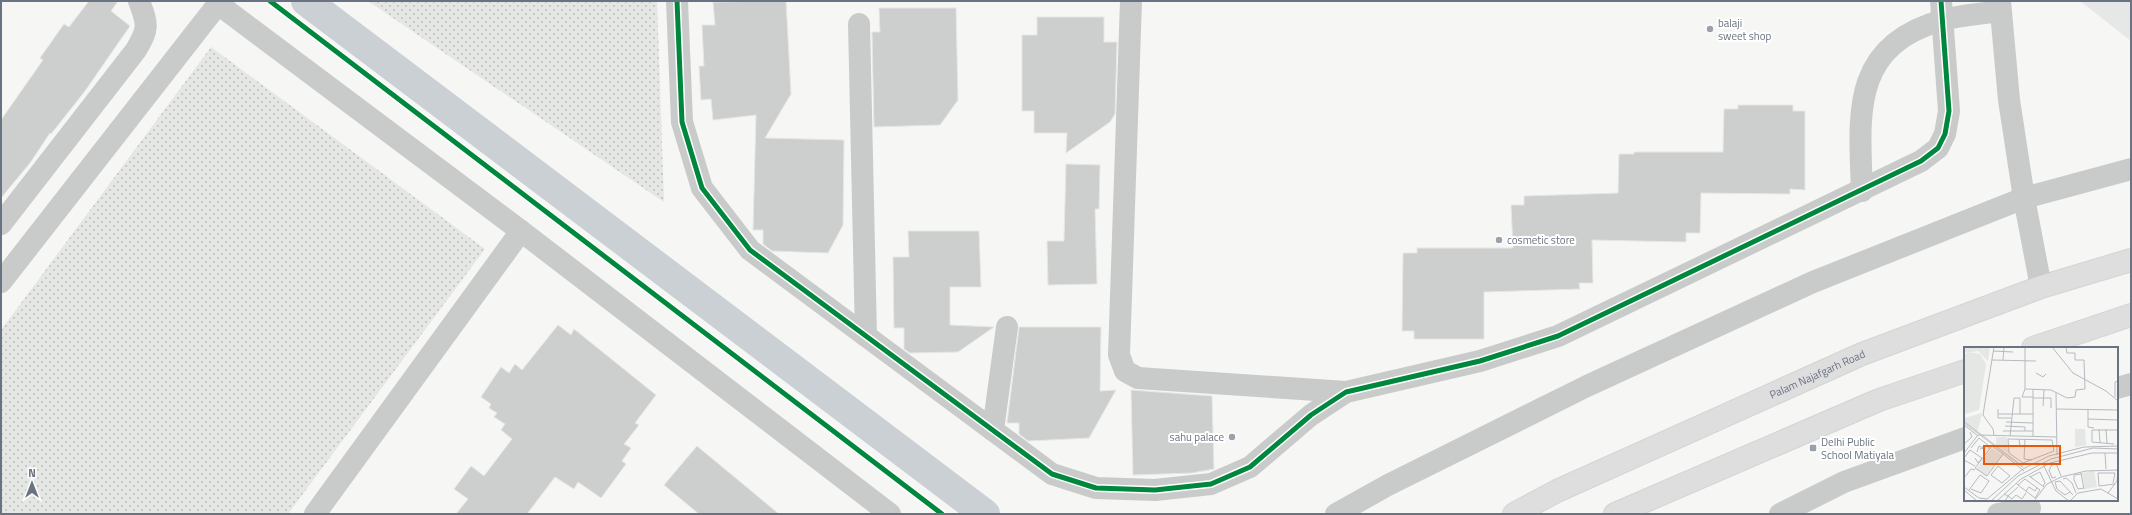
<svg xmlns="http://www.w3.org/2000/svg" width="2132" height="515" font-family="'Titillium Web',sans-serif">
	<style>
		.built { fill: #e6e7e7 }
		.park { fill: url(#park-dots) }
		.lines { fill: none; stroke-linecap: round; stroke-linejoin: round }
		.canal { stroke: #cbd0d4; stroke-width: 30 }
		.building { fill: #cdcece; stroke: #e6e6e4 }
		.secondary-casing { stroke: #d3d4d4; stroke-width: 24 }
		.street { stroke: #c9caca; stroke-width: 22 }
		.secondary { stroke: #dededf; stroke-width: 22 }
		.cycleway-casing { stroke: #fff; stroke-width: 8 }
		.cycleway { stroke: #00873e; stroke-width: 5 }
		.poi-dot { fill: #9ba1aa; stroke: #fff; stroke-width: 1.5 }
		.labels { text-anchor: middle; stroke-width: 4; stroke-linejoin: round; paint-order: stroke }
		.poi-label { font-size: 11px; fill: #6a7381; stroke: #fff; text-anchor: start }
		.street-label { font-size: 11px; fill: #6a7381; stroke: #fff }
		.inset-river { fill: none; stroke: #cbd0d4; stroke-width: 2 }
		.inset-road { fill: none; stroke: #b6bac0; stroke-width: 1 }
		.view { fill: #e8590c; fill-opacity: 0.15; stroke: #e8590c; stroke-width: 2 }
		.inset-edge { fill: none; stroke: #6a7381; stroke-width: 2 }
	</style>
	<defs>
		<pattern id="park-dots" width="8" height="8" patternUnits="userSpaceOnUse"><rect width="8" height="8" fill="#e4e7e3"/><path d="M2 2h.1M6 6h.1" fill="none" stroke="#bdc0bd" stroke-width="1.8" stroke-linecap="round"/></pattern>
	</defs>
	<rect width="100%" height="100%" fill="#f6f6f5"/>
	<!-- built -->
	<path class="built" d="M 2080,1 L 2131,1 L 2131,41 Z"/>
	<!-- park -->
	<g class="park">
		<path d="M 368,1 L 657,1 L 664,202 Z"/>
		<path d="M 211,47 L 485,249 L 288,514 L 1,514 L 1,330 Z"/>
	</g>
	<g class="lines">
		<!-- canal -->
		<path class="canal" d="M 306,1 L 985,514"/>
	</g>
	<!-- building -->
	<g class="building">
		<path d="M 89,1 L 118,1 L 111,11 L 130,26 L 85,91 L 51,134 L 50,133 L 30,163 L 1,198 L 1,120 L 43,60 L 40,58 L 64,24 L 69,27 Z"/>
		<path d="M 786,1 L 791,94 L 765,138 L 844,140 L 843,225 L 828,253 L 772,251 L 763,244 L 763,230 L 753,230 L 756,115 L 713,120 L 711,99 L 701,100 L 699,66 L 704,66 L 702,25 L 715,25 L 713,2 Z"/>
		<path d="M 879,8 L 956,8 L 958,100 L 940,125 L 874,127 L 872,32 L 880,32 Z"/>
		<path d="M 1037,17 L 1104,17 L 1104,42 L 1117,42 L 1115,114 L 1110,122 L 1066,153 L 1067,133 L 1034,133 L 1034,111 L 1022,111 L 1022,35 L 1037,35 Z"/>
		<path d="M 1738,105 L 1793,105 L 1793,111 L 1805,111 L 1805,190 L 1790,189 L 1790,194 L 1701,193 L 1700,233 L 1686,233 L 1686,242 L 1592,240 L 1593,283 L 1579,283 L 1580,289 L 1484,292 L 1484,339 L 1414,339 L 1414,331 L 1402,331 L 1403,253 L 1417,253 L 1417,248 L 1513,248 L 1511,205 L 1524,205 L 1524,196 L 1618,193 L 1619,154 L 1634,154 L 1634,152 L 1723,152 L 1724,109 L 1738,109 Z"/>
		<path d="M 1066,164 L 1100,165 L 1099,209 L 1095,209 L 1097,284 L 1048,285 L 1047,241 L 1064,241 Z"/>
		<path d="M 908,231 L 979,231 L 981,287 L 950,287 L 950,325 L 994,327 L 958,352 L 910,353 L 904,349 L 904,328 L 894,328 L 893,257 L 909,257 Z"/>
		<path d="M 558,325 L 571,335 L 574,329 L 656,395 L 635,423 L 639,425 L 624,444 L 631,448 L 622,461 L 626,464 L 601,498 L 578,482 L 574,489 L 555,477 L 527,514 L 456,514 L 468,499 L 454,489 L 471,466 L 484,476 L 512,439 L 501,430 L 505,424 L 494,417 L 497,413 L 489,408 L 491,404 L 481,397 L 501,367 L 509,373 L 515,364 L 522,370 Z"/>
		<path d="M 1019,327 L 1101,327 L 1100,391 L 1116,390 L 1089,438 L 1028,441 L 1019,434 L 1019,423 L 1007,423 Z"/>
		<path d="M 1131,390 L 1212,396 L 1214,469 L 1192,473 L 1133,475 Z"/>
		<path d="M 697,446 L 779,514 L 699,514 L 664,485 Z"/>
	</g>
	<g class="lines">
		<!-- secondary casing -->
		<g class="secondary-casing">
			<g id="secondary">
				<path d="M 2033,348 L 2131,315"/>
				<path id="s1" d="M 1514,514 L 1557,491 L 1862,354 L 2041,287 L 2131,260"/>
				<path d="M 1615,514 L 1879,400 L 1965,371"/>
			</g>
		</g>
		<!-- street -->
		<g class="street">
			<path d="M 677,1 L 682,122 L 702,188 L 750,250 L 1052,474 L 1096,488 L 1155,490 L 1211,484 L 1250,467 L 1311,415 L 1346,392 L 1480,361 L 1558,336 L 1921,161 L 1938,148 L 1945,134 L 1949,111 L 1941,1"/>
			<path d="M 1131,1 L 1119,355 L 1125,371 L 1138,378 L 1346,392"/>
			<path d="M 2000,1 L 2009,100 L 2024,198 L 2041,287"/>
			<path d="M 859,24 L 866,336"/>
			<path d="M 1862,191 C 1859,113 1851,45 1943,20 C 1961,15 1982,14 2000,11"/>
			<path d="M 1,224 L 136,50 C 149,28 148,25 139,1"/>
			<path d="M 1,282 L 218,4 L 521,231 L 890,514"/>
			<path d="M 2117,388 L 2131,384"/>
			<path d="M 993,430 L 1007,327"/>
			<path d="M 315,514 L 521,231"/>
			<path d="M 1336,514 L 1388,485 L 1587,386 L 1813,282 L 2024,198 L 2131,169"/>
			<path d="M 1780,514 L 1844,482 L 1965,438"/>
			<path d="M 1998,514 L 2030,508"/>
		</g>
		<!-- secondary -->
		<use href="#secondary" class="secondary"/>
		<!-- cycleway casing -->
		<g class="cycleway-casing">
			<g id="cycleway">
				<path d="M 270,1 L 942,514"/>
				<path d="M 677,1 L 682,122 L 702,188 L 750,250 L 1052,474 L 1096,488 L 1155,490 L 1211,484 L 1250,467 L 1311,415 L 1346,392 L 1480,361 L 1558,336 L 1921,161 L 1938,148 L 1945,134 L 1949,111 L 1941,1"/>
			</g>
		</g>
		<!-- cycleway -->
		<use href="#cycleway" class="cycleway"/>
	</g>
	<!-- markers -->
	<g class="poi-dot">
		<circle cx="1710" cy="29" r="4"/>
		<circle cx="1499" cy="240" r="4"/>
		<circle cx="1232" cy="437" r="4"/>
		<rect x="1809" y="444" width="8" height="8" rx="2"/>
	</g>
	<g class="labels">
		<!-- poi labels -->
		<g class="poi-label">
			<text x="1718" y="27">balaji<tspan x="1718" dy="13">sweet shop</tspan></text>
			<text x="1507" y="244">cosmetic store</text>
			<text x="1224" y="441" text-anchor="end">sahu palace</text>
			<text x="1821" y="446">Delhi Public<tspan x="1821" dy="13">School Matiyala</tspan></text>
		</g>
		<!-- street labels -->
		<g class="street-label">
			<text dy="4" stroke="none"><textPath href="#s1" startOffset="334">Palam Najafgarh Road</textPath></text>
		</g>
	</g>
	<!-- overview -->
	<g transform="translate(1964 347)">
		<rect width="154" height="154" fill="#f6f6f5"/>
		<path d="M 0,0 L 26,0 L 24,14 L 14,4 L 0,6 Z" fill="#e4e7e3"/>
		<path d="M 18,66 L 13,87 L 0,77 L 0,71 ZM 32,90 L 43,90 L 44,106 L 32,98 ZM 28,101 L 38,108 L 22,129 L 12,122 ZM 130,124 L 133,140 L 121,142 L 118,126 Z" fill="#e4e7e3"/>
		<path d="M 5,5 L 16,7 L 22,17 L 15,63 L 1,67 L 0,8 ZM 111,82 L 121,82 L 122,98 L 111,100 Z" fill="#e4e7e3"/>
		<path class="inset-river" d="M 0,75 L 59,120"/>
		<path class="inset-road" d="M 30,0 L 19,68 L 29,82 L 30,88M 61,0 L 61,42 L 58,50 L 69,50M 88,0 L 109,26 L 142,44 L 154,54M 29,4 L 49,5M 28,13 L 72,14M 39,13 L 40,0 L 48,0M 72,26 L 79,30 L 82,27M 61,42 L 87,43 L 103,51 L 111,50 L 112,43 L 121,42 L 120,13 L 111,13 L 111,6 L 103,6 L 102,0M 92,46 L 93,108M 151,50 L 151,35 L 154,34M 69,51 L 87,51 L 87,61M 79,59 L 80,43M 34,62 L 34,71 L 47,71M 92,62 L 154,63M 124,63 L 124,80 L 130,81M 34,67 L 69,67M 124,72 L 154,73M 42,75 L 69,76M 0,78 L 14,89M 41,79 L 61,80 L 61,84M 135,82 L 136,96M 142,82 L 143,96M 39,84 L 69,84M 46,89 L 50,51 L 56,51 L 56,67M 69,89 L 69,42M 44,92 L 88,93 L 90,104 L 59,116 L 45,106 ZM 55,92 L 56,99 L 61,99M 61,92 L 60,112 L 68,113M 0,97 L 8,90 L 6,85M 150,97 L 128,95 L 128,83 L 154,83M 7,101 L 15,91 L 25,99 L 25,102M 13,105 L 15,99 L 20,101 L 16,102M 0,106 L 14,88 L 92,90M 141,106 L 142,122M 39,107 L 28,99 L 11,121 L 23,129 L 39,107 L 60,124M 0,111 L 6,103 L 18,111 L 14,116 L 11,111M 0,113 L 11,119M 92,116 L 97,129M 79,117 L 92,144 L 105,154M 34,119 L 46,129 L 38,136 L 27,128 ZM 117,126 L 120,142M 117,127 L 110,128 L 110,133 L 114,142 L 120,141M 65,129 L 80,140M 66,130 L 76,125 L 81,136 L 79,139M 92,130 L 88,131 L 85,123 L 88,118 L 93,117M 0,131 L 7,122 L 11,123M 99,132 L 102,131 L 108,136 L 112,146M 52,136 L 54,138 L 71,151 L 76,143 L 61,132 L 54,138M 149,136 L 151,126 L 134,126 L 135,139 L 151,137M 0,140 L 15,151 L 23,152 L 59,122 L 85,109 L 120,100 L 154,99M 0,143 L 13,154M 5,143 L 16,128 L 25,134 L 17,146 L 7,142M 62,144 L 65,140 L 71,144 L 73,141M 106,145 L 101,148 L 93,142 L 91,135 L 96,134 L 109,148M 144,146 L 153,134 L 154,123M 40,147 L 44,149 L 54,140M 27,154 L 54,129 L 87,112 L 129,101 L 154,102M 33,154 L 57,132 L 86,116 L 128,106 L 154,106M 41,154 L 44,149 L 48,152 L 52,148 L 58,152 L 62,146M 70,154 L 83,137 L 97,130 L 122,124 L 154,123M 106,154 L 114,146 L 137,142 L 154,152"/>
		<path class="view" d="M 20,99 L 96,99 L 96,117 L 20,117 Z"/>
		<rect width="154" height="154" class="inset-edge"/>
	</g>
	<!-- border -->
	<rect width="2132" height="515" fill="none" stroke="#6a7381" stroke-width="4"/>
	<!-- north arrow -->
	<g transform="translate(32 483)" stroke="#ffffff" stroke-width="3" paint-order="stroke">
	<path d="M0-3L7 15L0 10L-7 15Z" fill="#6a7381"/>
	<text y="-6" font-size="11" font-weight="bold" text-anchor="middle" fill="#6a7381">N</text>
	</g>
</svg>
